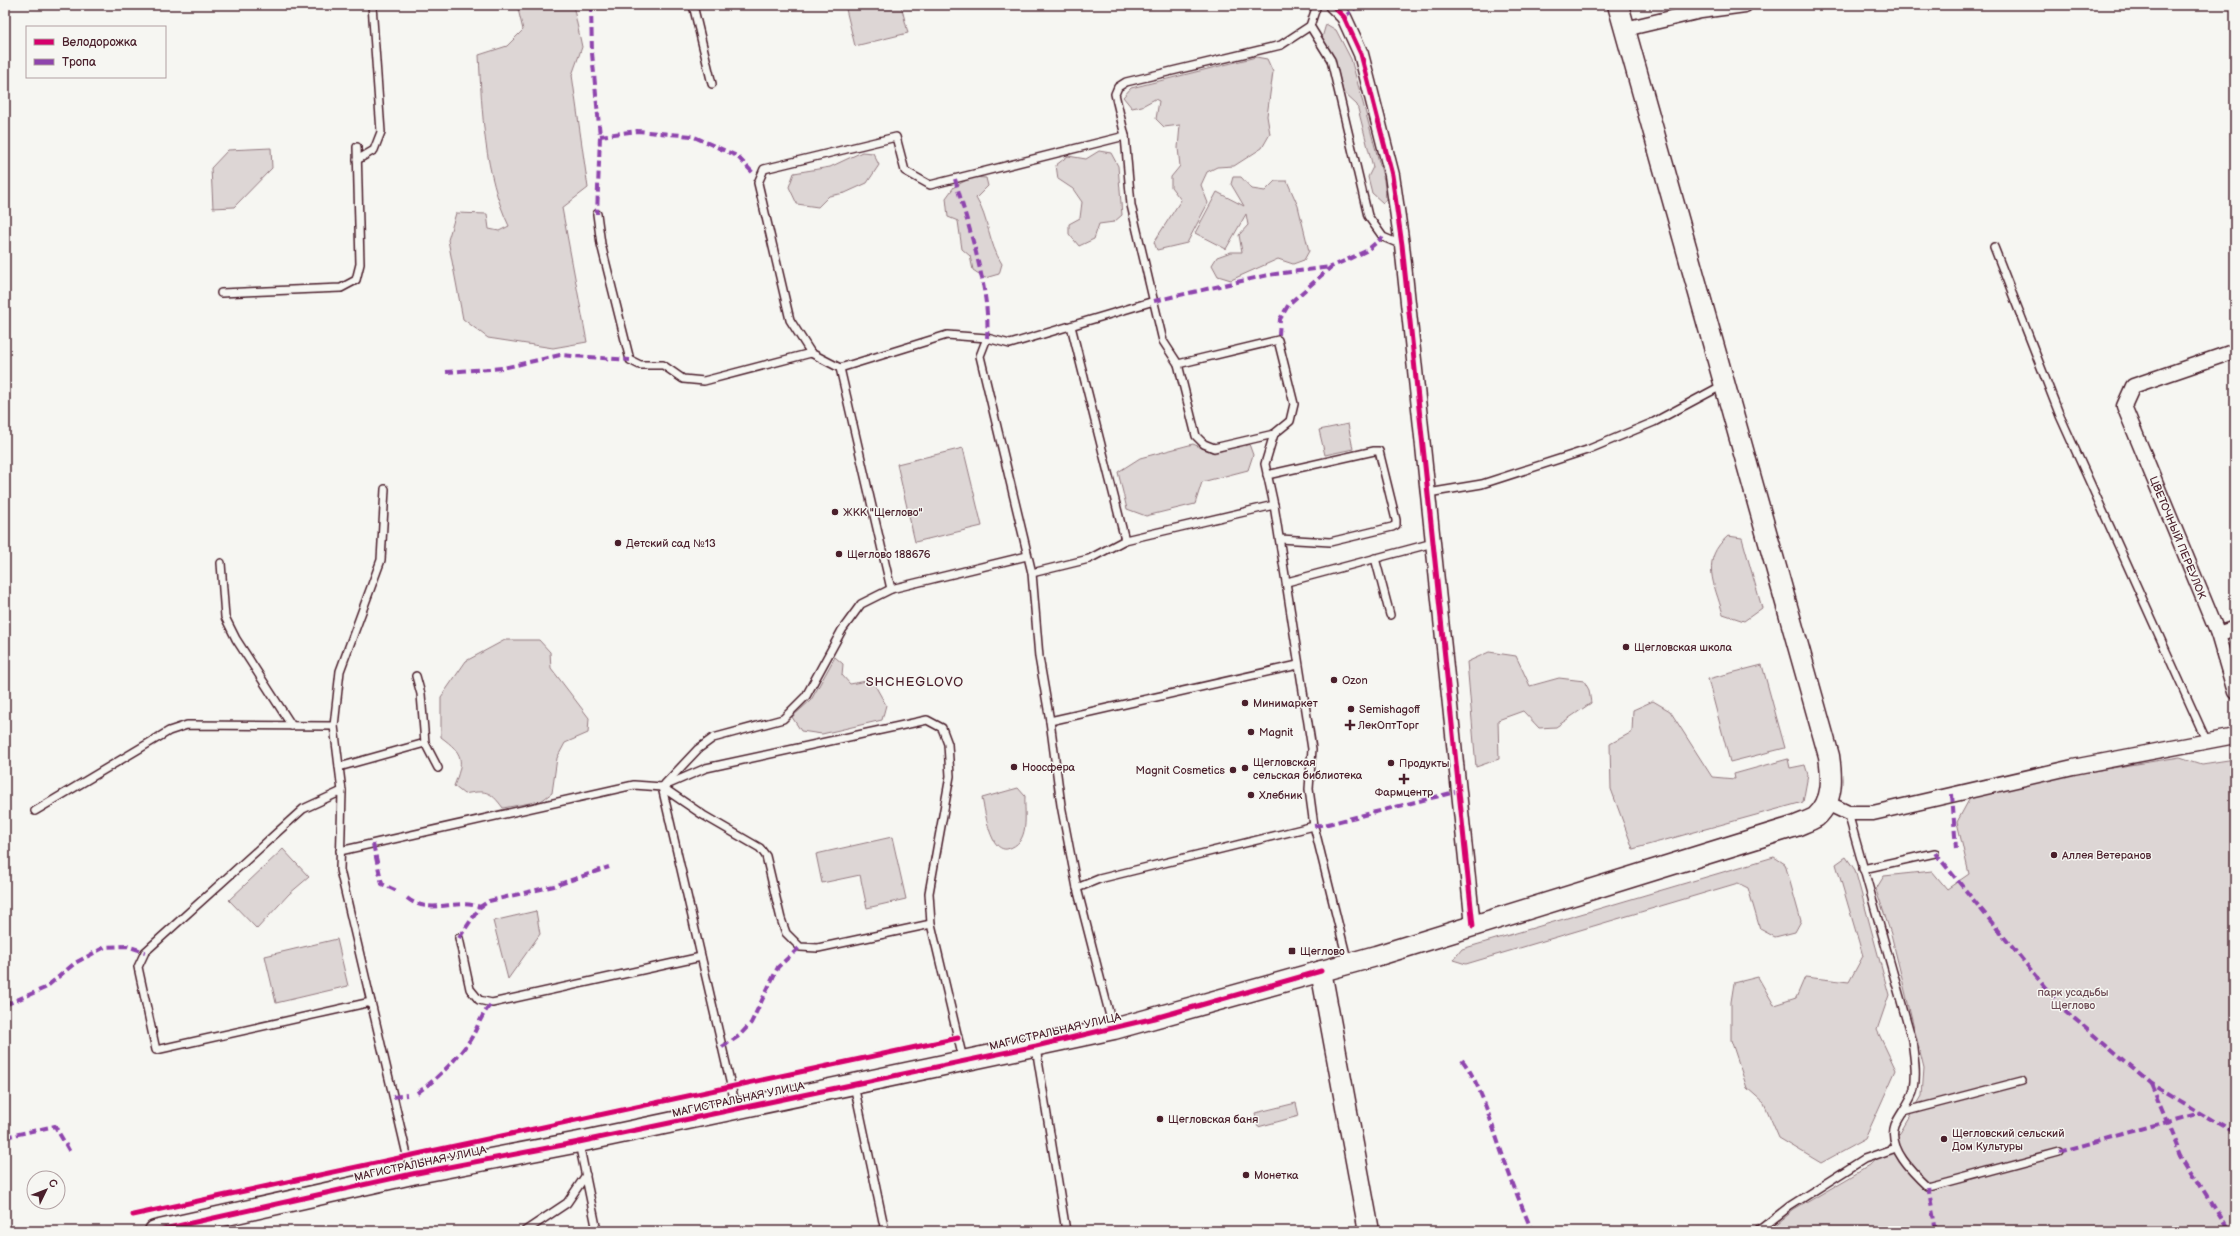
<svg xmlns="http://www.w3.org/2000/svg" width="2240" height="1236" font-family="'Balsamiq Sans',sans-serif">
	<style>
		.green { fill: #ddd6d5; stroke: #947a80 }
		.lines { fill: none; stroke-linecap: round; stroke-linejoin: round }
		.lane-casing { stroke: #4a1f2b; stroke-width: 10 }
		.street-casing { stroke: #4a1f2b; stroke-width: 17 }
		.secondary-casing { stroke: #4a1f2b; stroke-width: 23 }
		.lane { stroke: #f6f6f2; stroke-width: 7 }
		.street { stroke: #f6f6f2; stroke-width: 14 }
		.secondary { stroke: #f6f6f2; stroke-width: 20 }
		.quiet { stroke: #8e44ad; stroke-width: 4; stroke-dasharray: 8 4; stroke-linecap: butt }
		.cycleway-casing { stroke: #f6f6f2; stroke-width: 8 }
		.cycleway { stroke: #d6006c; stroke-width: 5 }
		.poi-dot { fill: #4a1f2b; stroke: #f6f6f2; stroke-width: 1.5 }
		.labels { text-anchor: middle; stroke-width: 3; stroke-linejoin: round; paint-order: stroke }
		.poi-label { font-size: 11px; fill: #4a1f2b; stroke: #f6f6f2; text-anchor: start }
		.street-label { font-size: 11px; fill: #4a1f2b; stroke: #f6f6f2 }
		.park-label { font-size: 11px; fill: #6f4d56; stroke: #f6f6f2 }
		.quarter-label { font-size: 13px; letter-spacing: 1px; fill: #4a1f2b; stroke: #f6f6f2 }
	</style>
	<rect width="100%" height="100%" fill="#f6f6f2"/>
	<filter id="ink" filterUnits="userSpaceOnUse"><feTurbulence type="fractalNoise" baseFrequency=".025" numOctaves="2"/><feDisplacementMap in="SourceGraphic" scale="8" xChannelSelector="R" yChannelSelector="G"/><feConvolveMatrix kernelMatrix="1 2 1 2 8 2 1 2 1" color-interpolation-filters="sRGB"/></filter>
	<g filter="url(#ink)">
		<!-- green -->
		<g class="green">
			<path d="M 513,5 L 573,5 L 582,47 L 572,75 L 588,188 L 562,208 L 587,342 L 553,348 L 488,338 L 463,319 L 448,240 L 456,213 L 487,214 L 489,229 L 499,231 L 509,226 C 484,174 482,112 479,55 L 507,46 L 523,30 L 518,9 Z"/>
			<path d="M 845,5 L 901,5 L 908,33 L 855,46 Z"/>
			<path d="M 1326,24 L 1336,30 L 1351,59 L 1384,180 L 1386,199 L 1383,203 L 1372,193 L 1368,177 L 1373,167 L 1357,105 L 1343,92 L 1335,60 L 1322,38 Z"/>
			<path d="M 1256,57 L 1267,59 L 1273,72 L 1267,116 L 1270,134 L 1262,148 L 1234,166 L 1217,167 L 1207,172 L 1201,185 L 1208,203 L 1187,243 L 1157,250 L 1154,242 L 1181,200 L 1171,187 L 1171,177 L 1180,166 L 1178,148 L 1180,125 L 1164,127 L 1156,119 L 1159,101 L 1155,99 L 1142,106 L 1132,108 L 1123,97 L 1131,88 Z"/>
			<path d="M 271,148 L 272,168 L 234,207 L 213,208 L 211,168 L 228,150 Z"/>
			<path d="M 1099,151 L 1111,153 L 1118,166 L 1122,215 L 1114,222 L 1099,224 L 1094,239 L 1079,246 L 1069,234 L 1069,224 L 1080,218 L 1082,202 L 1073,189 L 1058,179 L 1056,165 L 1068,156 L 1086,159 Z"/>
			<path d="M 862,152 L 873,153 L 879,165 L 867,183 L 845,193 L 829,196 L 818,207 L 797,204 L 789,187 L 794,173 L 830,167 Z"/>
			<path d="M 972,177 L 986,178 L 988,186 L 976,198 C 989,219 988,242 1002,264 L 999,274 L 985,278 L 973,270 L 970,256 L 962,249 L 958,221 L 948,217 L 946,198 L 954,187 Z"/>
			<path d="M 1233,177 L 1241,177 L 1252,189 L 1265,191 L 1275,181 L 1287,181 L 1298,206 L 1309,251 L 1304,260 L 1293,264 L 1278,259 L 1231,280 L 1218,276 L 1212,265 L 1217,257 L 1231,252 L 1242,252 L 1239,235 L 1248,225 L 1246,214 L 1226,249 L 1195,233 L 1217,192 L 1244,206 L 1231,184 Z"/>
			<path d="M 1348,424 L 1353,449 L 1325,455 L 1319,430 Z"/>
			<path d="M 1193,444 L 1214,453 L 1249,444 L 1253,455 L 1248,470 L 1202,482 L 1195,504 L 1146,516 L 1127,509 L 1118,472 L 1140,458 Z"/>
			<path d="M 963,448 L 982,526 L 915,542 L 897,464 Z"/>
			<path d="M 1728,536 L 1742,538 L 1762,608 L 1744,621 L 1723,614 C 1714,583 1700,560 1728,536 Z"/>
			<path d="M 505,640 L 539,640 L 550,652 L 551,668 L 589,718 L 588,733 L 565,743 L 557,758 L 552,793 L 541,801 L 503,808 C 490,790 485,790 464,794 L 454,786 C 464,760 464,754 441,737 L 441,697 L 466,661 Z"/>
			<path d="M 1489,652 L 1516,656 L 1530,686 L 1559,678 L 1584,681 L 1589,690 L 1591,703 L 1556,727 L 1539,728 L 1523,711 L 1498,720 L 1499,759 L 1476,767 L 1467,662 Z"/>
			<path d="M 835,657 L 843,664 L 842,675 L 850,684 L 872,680 L 886,705 L 882,720 L 822,734 L 801,731 L 792,717 L 811,700 Z"/>
			<path d="M 1762,665 L 1785,748 L 1730,762 L 1708,679 Z"/>
			<path d="M 1653,701 L 1670,711 L 1712,777 L 1735,779 L 1734,774 L 1788,759 L 1790,768 L 1805,765 L 1808,775 L 1803,802 L 1633,849 L 1611,789 L 1610,744 L 1632,732 L 1633,710 Z"/>
			<path d="M 2180,757 L 2202,764 L 2235,759 L 2235,1231 L 1768,1231 L 1794,1210 L 1869,1166 L 1900,1133 L 1922,1096 L 1924,1068 L 1891,934 L 1876,889 L 1884,876 L 1932,871 L 1947,889 L 1969,874 L 1957,822 L 1970,798 L 2075,774 Z"/>
			<path d="M 1018,788 L 1025,796 C 1024,816 1031,843 1007,849 C 1001,850 996,845 993,839 C 987,827 985,811 982,798 Z"/>
			<path d="M 892,837 L 906,899 L 867,908 L 860,875 L 822,883 L 816,854 Z"/>
			<path d="M 283,849 L 309,877 L 289,894 L 257,929 L 229,900 Z"/>
			<path d="M 1774,857 L 1785,864 L 1801,921 L 1795,932 L 1775,937 L 1760,929 L 1748,888 L 1738,883 L 1466,964 L 1453,960 L 1462,949 Z"/>
			<path d="M 1846,857 L 1855,870 L 1889,995 L 1877,1030 L 1896,1070 L 1865,1139 L 1821,1163 L 1779,1138 L 1764,1103 L 1747,1088 L 1731,1040 L 1731,1002 L 1734,983 L 1758,977 L 1774,1005 L 1796,998 L 1805,977 L 1849,982 L 1863,956 L 1836,864 Z"/>
			<path d="M 536,911 L 540,934 L 508,979 L 493,921 Z"/>
			<path d="M 337,939 L 348,986 L 276,1003 L 265,956 Z"/>
			<path d="M 1296,1103 L 1299,1116 L 1258,1127 L 1255,1113 Z"/>
		</g>
		<g class="lines">
			<!-- lane casing -->
			<g class="lane-casing">
				<g id="lane">
					<path d="M 693,5 L 712,84"/>
					<path d="M 1310,26 L 1331,60 L 1368,216 L 1383,237 L 1402,245"/>
					<path d="M 1125,136 L 930,185 L 905,171 L 896,137 L 764,169 L 758,183 L 790,320 L 811,353 L 840,368 L 947,335 L 987,338 L 1010,344 L 1154,301"/>
					<path d="M 357,160 L 374,150 L 381,132 L 372,5"/>
					<path d="M 597,214 L 601,244 L 630,360 L 640,365 L 663,365 L 683,379 L 704,381 L 811,353"/>
					<path d="M 1994,247 L 2060,416 L 2207,742"/>
					<path d="M 221,293 L 341,288 L 356,280 L 360,264 L 357,147"/>
					<path d="M 1071,326 L 1125,540"/>
					<path d="M 987,338 L 980,356 L 1032,573 L 1039,657 L 1050,721 L 1061,805 L 1077,888 L 1113,1028"/>
					<path d="M 1178,364 L 1278,340 L 1294,404 L 1290,421 L 1274,434 L 1265,464 L 1274,505 L 1312,749 L 1309,789 L 1314,826 L 1348,963"/>
					<path d="M 840,368 L 891,589"/>
					<path d="M 1274,434 L 1214,448 L 1204,444 L 1196,436 L 1178,364 L 1163,341 L 1131,205 L 1125,136 L 1115,94 L 1118,87 L 1126,82 L 1281,45 L 1310,26 L 1317,5"/>
					<path d="M 1267,475 L 1374,451 L 1379,451 L 1396,520 L 1396,525 L 1392,527 L 1330,542 L 1280,539"/>
					<path d="M 385,489 L 381,560 L 340,671 L 334,726 L 342,791 L 340,870 L 411,1172"/>
					<path d="M 1428,493 L 1482,484 L 1587,450 L 1654,422 L 1723,385"/>
					<path d="M 1375,558 L 1390,615"/>
					<path d="M 221,563 L 225,617 L 236,639 L 292,726"/>
					<path d="M 1032,573 L 1089,559 L 1125,540 L 1274,505"/>
					<path d="M 1287,582 L 1433,543"/>
					<path d="M 416,676 L 421,694 L 425,743 L 438,768"/>
					<path d="M 1050,721 L 1298,665"/>
					<path d="M 339,767 L 425,743"/>
					<path d="M 665,784 L 698,749 L 713,738 L 783,719 L 806,696 L 842,630 L 861,604 L 891,589 L 1027,556"/>
					<path d="M 662,787 L 703,815 L 760,848 L 766,856 L 781,919 L 786,933 L 800,947 L 818,948 L 931,924"/>
					<path d="M 662,787 L 736,1107"/>
					<path d="M 342,791 L 303,809 L 145,952 L 138,967 L 156,1050 L 371,1002"/>
					<path d="M 35,811 L 169,731 L 187,725 L 334,726"/>
					<path d="M 1848,813 L 1912,1040 C 1914,1057 1917,1073 1914,1089 C 1911,1102 1900,1113 1895,1125 C 1887,1148 1913,1173 1928,1187 L 2059,1152"/>
					<path d="M 340,851 L 634,785 L 662,787 L 706,768 L 927,720 L 942,728 L 948,744 L 950,776 L 929,893 L 931,924 L 963,1059"/>
					<path d="M 1863,869 L 1935,853"/>
					<path d="M 1077,888 L 1099,879 L 1314,826"/>
					<path d="M 459,938 L 470,989 L 479,1000 L 492,1003 L 701,957"/>
					<path d="M 1036,1048 L 1066,1231"/>
					<path d="M 854,1085 L 885,1231"/>
					<path d="M 1903,1112 L 2022,1081"/>
					<path d="M 579,1143 L 597,1231"/>
					<path d="M 525,1231 L 567,1203 L 586,1175"/>
					<path d="M 1758,1231 L 1790,1206 L 1864,1159 L 1896,1148"/>
				</g>
			</g>
			<!-- street casing -->
			<g class="street-casing">
				<g id="street">
					<path d="M 1332,5 L 1344,17 L 1361,54 L 1392,175 L 1402,245 L 1473,926"/>
					<path d="M 1625,29 L 1701,11 L 1745,5"/>
					<path id="s1" d="M 2235,351 L 2133,386 L 2124,406 L 2218,634 L 2235,692"/>
					<path d="M 2218,634 L 2235,628"/>
					<path d="M 1827,803 L 1848,813 L 1873,813 L 2073,767 L 2235,736"/>
				</g>
			</g>
			<!-- secondary casing -->
			<g class="secondary-casing">
				<g id="secondary">
					<path d="M 1321,971 L 1369,1231"/>
					<path d="M 155,1231 L 412,1174 L 579,1142 L 1114,1029 L 1376,956 L 1796,826 C 1802,823 1810,821 1816,817 C 1834,801 1832,777 1829,756 L 1618,5"/>
				</g>
			</g>
			<!-- lane -->
			<use href="#lane" class="lane"/>
			<!-- street -->
			<use href="#street" class="street"/>
			<!-- secondary -->
			<use href="#secondary" class="secondary"/>
			<!-- quiet -->
			<g class="quiet">
				<path d="M 591,5 L 592,53 L 600,136 L 597,214"/>
				<path d="M 1344,17 L 1359,5"/>
				<path d="M 600,136 L 637,131 L 692,136 L 737,156 L 755,175"/>
				<path d="M 955,179 C 968,226 991,290 987,338"/>
				<path d="M 1154,301 L 1268,275 L 1331,267"/>
				<path d="M 1279,335 L 1280,319 L 1289,304 L 1331,267 L 1366,251 L 1383,237"/>
				<path d="M 446,372 L 503,368 L 560,355 L 630,360"/>
				<path d="M 1952,794 L 1956,849"/>
				<path d="M 1314,826 L 1328,824 L 1459,791"/>
				<path d="M 373,844 L 382,884 L 399,892"/>
				<path d="M 1935,853 L 2062,1008 L 2151,1084 L 2235,1134"/>
				<path d="M 407,898 C 429,916 456,898 480,907"/>
				<path d="M 459,938 L 480,907 L 489,901 L 554,886 L 609,867"/>
				<path d="M 5,1005 L 45,988 L 75,963 L 105,947 L 127,946 L 145,952"/>
				<path d="M 722,1047 L 739,1036 L 751,1023 L 778,967 L 800,947"/>
				<path d="M 1462,1060 C 1481,1083 1493,1130 1504,1159 C 1512,1183 1522,1207 1532,1231"/>
				<path d="M 2151,1084 L 2181,1155 L 2228,1231"/>
				<path d="M 417,1093 C 435,1081 455,1061 468,1043 C 478,1029 479,1017 492,1003"/>
				<path d="M 393,1097 L 407,1095"/>
				<path d="M 5,1137 L 55,1126 L 70,1152"/>
				<path d="M 2059,1152 L 2199,1113"/>
				<path d="M 1928,1187 L 1936,1231"/>
			</g>
			<!-- cycleway casing -->
			<g class="cycleway-casing">
				<g id="cycleway">
					<path d="M 1332,5 L 1344,17 L 1361,54 L 1392,175 L 1402,245 L 1473,926"/>
					<path d="M 133,1215 L 958,1038"/>
					<path d="M 155,1231 L 412,1174 L 579,1142 L 1036,1046 L 1155,1018 L 1321,971"/>
				</g>
			</g>
			<!-- cycleway -->
			<use href="#cycleway" class="cycleway"/>
		</g>
	</g>
	<!-- markers -->
	<g class="poi-dot">
		<circle cx="835" cy="512" r="4"/>
		<circle cx="618" cy="543" r="4"/>
		<circle cx="839" cy="554" r="4"/>
		<circle cx="1626" cy="647" r="4"/>
		<circle cx="1334" cy="680" r="4"/>
		<circle cx="1245" cy="703" r="4"/>
		<circle cx="1351" cy="709" r="4"/>
		<path d="M1348 719h4v4h4v4h-4v4h-4v-4h-4v-4h4z"/>
		<circle cx="1251" cy="732" r="4"/>
		<circle cx="1391" cy="763" r="4"/>
		<circle cx="1014" cy="767" r="4"/>
		<circle cx="1245" cy="768" r="4"/>
		<circle cx="1233" cy="770" r="4"/>
		<path d="M1402 773h4v4h4v4h-4v4h-4v-4h-4v-4h4z"/>
		<circle cx="1251" cy="795" r="4"/>
		<circle cx="2054" cy="855" r="4"/>
		<rect x="1288" y="947" width="8" height="8" rx="2"/>
		<circle cx="1160" cy="1119" r="4"/>
		<circle cx="1944" cy="1139" r="4"/>
		<circle cx="1246" cy="1175" r="4"/>
	</g>
	<g class="labels">
		<!-- poi labels -->
		<g class="poi-label">
			<text x="843" y="516">ЖКК "Щеглово"</text>
			<text x="626" y="547">Детский сад №13</text>
			<text x="847" y="558">Щеглово 188676</text>
			<text x="1634" y="651">Щегловская школа</text>
			<text x="1342" y="684">Ozon</text>
			<text x="1253" y="707">Минимаркет</text>
			<text x="1359" y="713">Semishagoff</text>
			<text x="1358" y="729">ЛекОптТорг</text>
			<text x="1259" y="736">Magnit</text>
			<text x="1253" y="766">Щегловская<tspan x="1253" dy="13">сельская библиотека</tspan></text>
			<text x="1399" y="767">Продукты</text>
			<text x="1022" y="771">Ноосфера</text>
			<text x="1225" y="774" text-anchor="end">Magnit Cosmetics</text>
			<text x="1404" y="796" text-anchor="middle">Фармцентр</text>
			<text x="1259" y="799">Хлебник</text>
			<text x="2062" y="859">Аллея Ветеранов</text>
			<text x="1300" y="955">Щеглово</text>
			<text x="1168" y="1123">Щегловская баня</text>
			<text x="1952" y="1137">Щегловский сельский<tspan x="1952" dy="13">Дом Культуры</tspan></text>
			<text x="1254" y="1179">Монетка</text>
		</g>
		<!-- street labels -->
		<g class="street-label">
			<text dy="4" stroke="none"><textPath href="#s1" startOffset="272">ЦВЕТОЧНЫЙ ПЕРЕУЛОК</textPath></text>
			<text transform="translate(1055 1031) rotate(-13)" y="4">МАГИСТРАЛЬНАЯ УЛИЦА</text>
			<text transform="translate(738 1099) rotate(-12)" y="4">МАГИСТРАЛЬНАЯ УЛИЦА</text>
			<text transform="translate(420 1163) rotate(-12)" y="4">МАГИСТРАЛЬНАЯ УЛИЦА</text>
		</g>
		<!-- park labels -->
		<g class="park-label">
			<text x="2073" y="996">парк усадьбы<tspan x="2073" dy="13">Щеглово</tspan></text>
		</g>
		<!-- quarter labels -->
		<g class="quarter-label">
			<text x="915" y="686">SHCHEGLOVO</text>
		</g>
	</g>
	<!-- margin -->
	<rect width="2240" height="1236" fill="none" stroke="#f6f6f2" stroke-width="20"/>
	<rect x="10" y="10" width="2220" height="1216" fill="none" stroke="#4a1f2b" stroke-width="1.5" filter="url(#ink)"/>
	<!-- legend -->
	<rect x="26" y="26" width="140" height="52" fill="#f6f6f2" stroke="#b1a0a2"/>
	<rect x="34" y="39" width="20" height="6" fill="#d6006c" stroke="#b1a0a2"/>
	<text x="62" y="46" font-size="12" fill="#4a1f2b">Велодорожка</text>
	<rect x="34" y="59" width="20" height="6" fill="#8e44ad" stroke="#b1a0a2"/>
	<text x="62" y="66" font-size="12" fill="#4a1f2b">Тропа</text>
	<!-- north arrow -->
	<g transform="translate(46 1190) rotate(47)"><circle r="19" fill="#f6f6f2" stroke="#b1a0a2"/>
	<path d="M0-3L7 15L0 10L-7 15Z" fill="#4a1f2b"/>
	<text y="-6" font-size="11" font-weight="bold" text-anchor="middle" fill="#4a1f2b">С</text>
	</g>
</svg>
